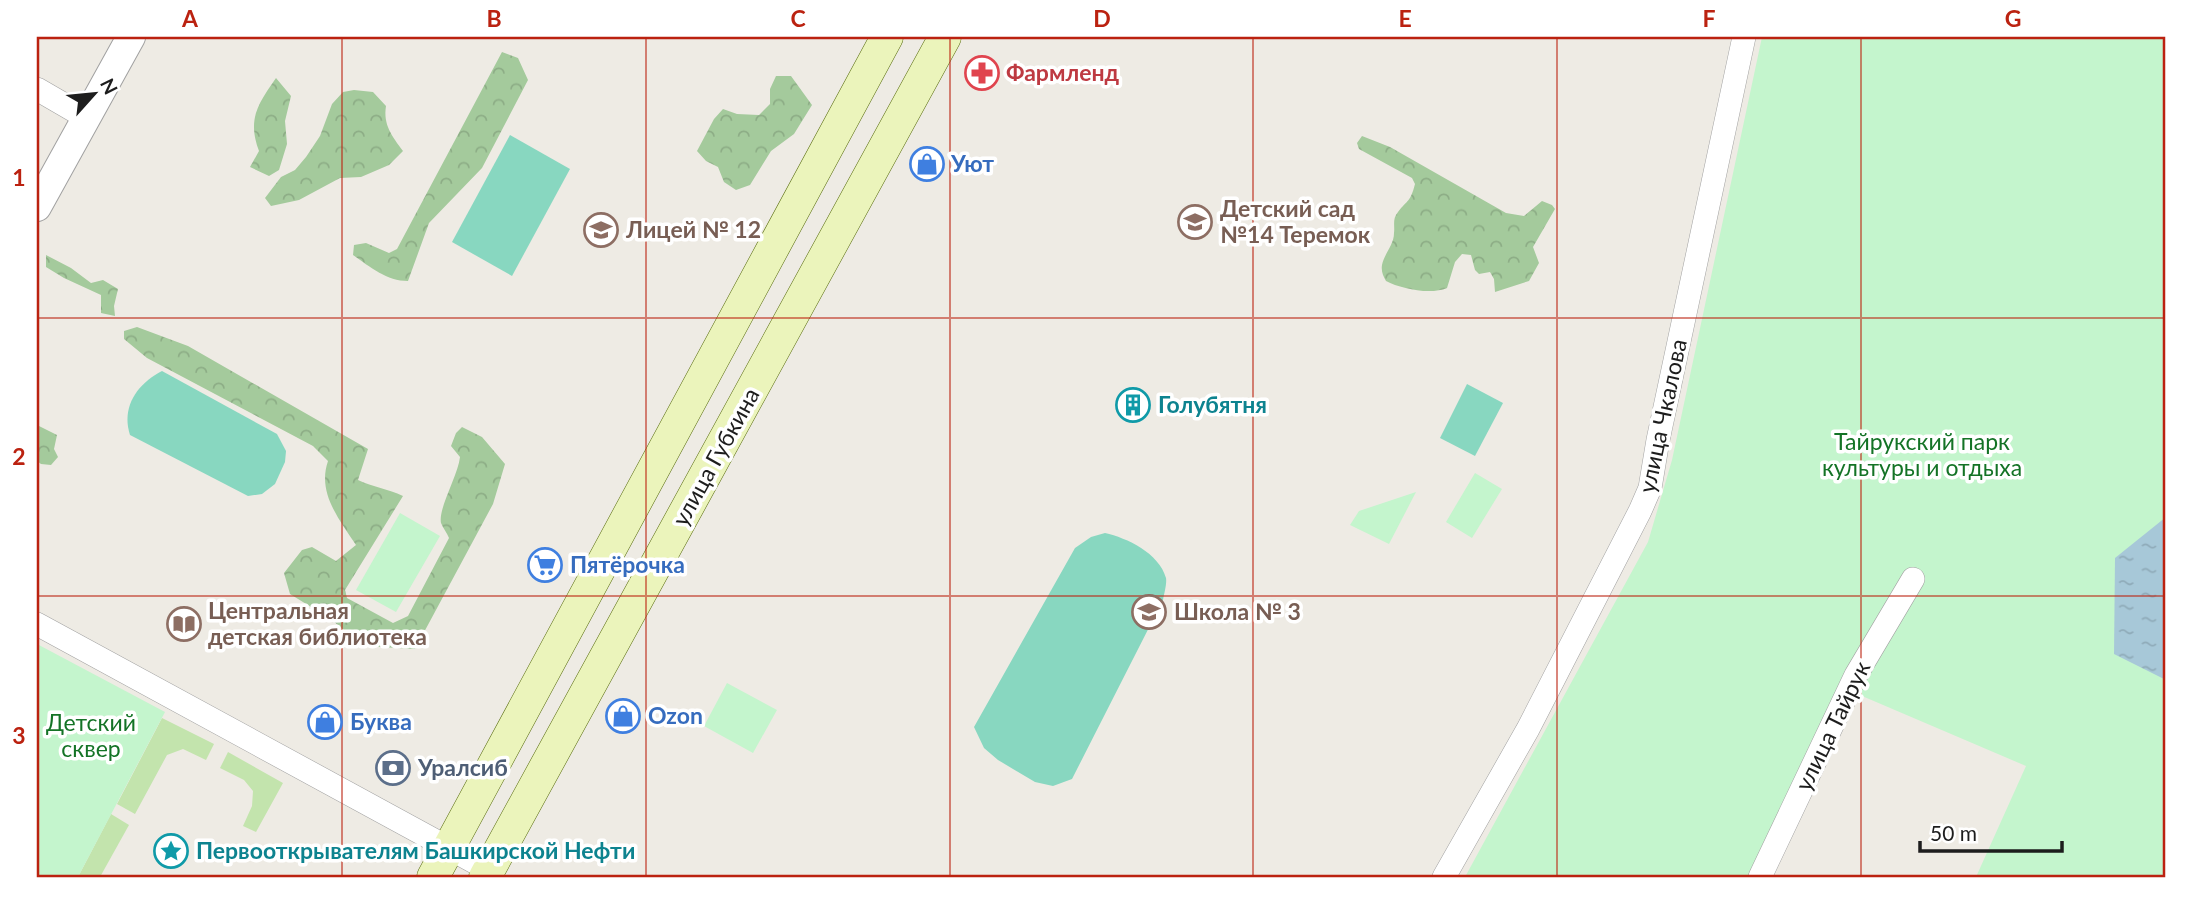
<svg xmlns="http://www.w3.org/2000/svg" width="2203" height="914" font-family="Lato,sans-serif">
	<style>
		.grass { fill: #c3e4ad }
		.forest { fill: url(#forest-crowns) }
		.park { fill: #c4f5cd }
		.pitch { fill: #88d7c0 }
		.water { fill: url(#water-ripples) }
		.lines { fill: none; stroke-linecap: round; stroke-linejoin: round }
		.minor-casing { stroke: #a1a1a1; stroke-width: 24 }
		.tertiary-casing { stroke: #a1a1a1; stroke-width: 30 }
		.secondary-casing { stroke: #576b0d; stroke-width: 33 }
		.minor { stroke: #fff; stroke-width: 23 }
		.tertiary { stroke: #fff; stroke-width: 28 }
		.secondary { stroke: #ebf4bb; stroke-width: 32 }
		.grid { fill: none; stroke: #bb2210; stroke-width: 2; stroke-opacity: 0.55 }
		.labels { text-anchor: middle; stroke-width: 7; stroke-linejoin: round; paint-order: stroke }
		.health-label { font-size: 23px; font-weight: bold; fill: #be3a42; stroke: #fff; text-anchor: start }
		.shop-label { font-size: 23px; font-weight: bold; fill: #366cbe; stroke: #fff; text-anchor: start }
		.education-label { font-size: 23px; font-weight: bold; fill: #785e54; stroke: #fff; text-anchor: start }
		.culture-label { font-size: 23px; font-weight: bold; fill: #0d838f; stroke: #fff; text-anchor: start }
		.street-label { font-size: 23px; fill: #1d1d1d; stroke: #fff }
		.park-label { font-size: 23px; fill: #147326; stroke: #fff }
		.service-label { font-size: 23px; font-weight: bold; fill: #4e5e75; stroke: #fff; text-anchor: start }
		.neatline { fill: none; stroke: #bb2210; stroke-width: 2.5 }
		.grid-label { font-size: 23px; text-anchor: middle; font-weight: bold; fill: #bb2210 }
	</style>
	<defs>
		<pattern id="forest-crowns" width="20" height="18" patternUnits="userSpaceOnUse" patternTransform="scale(1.75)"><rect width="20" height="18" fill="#a4ca9c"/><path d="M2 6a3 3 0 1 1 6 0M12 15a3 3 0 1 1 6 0" fill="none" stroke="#8dad86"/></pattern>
		<pattern id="water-ripples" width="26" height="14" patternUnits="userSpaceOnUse" patternTransform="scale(1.75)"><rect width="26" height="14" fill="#a7c8d8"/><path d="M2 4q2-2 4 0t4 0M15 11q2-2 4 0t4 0" fill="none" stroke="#8fabb9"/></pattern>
	</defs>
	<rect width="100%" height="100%" fill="#eeebe4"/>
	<!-- grass -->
	<g class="grass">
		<path d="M 162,718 L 214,744 L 206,760 L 183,749 L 167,755 L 135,814 L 117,804 Z"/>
		<path d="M 228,752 L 283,783 L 256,832 L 243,826 L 252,806 L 253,791 L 244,780 L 220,768 Z"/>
		<path d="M 111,814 L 129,825 L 100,877 L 78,877 Z"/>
	</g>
	<!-- forest -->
	<g class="forest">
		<path d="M 502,52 L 518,58 L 528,80 L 482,168 L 429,223 L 408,281 C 387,281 370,267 353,255 L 354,245 L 366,243 L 389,253 L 397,249 Z"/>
		<path d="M 776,76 L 791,76 L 812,105 L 794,134 L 771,151 L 750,185 L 736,190 L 724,182 L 718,167 L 706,161 L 697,151 L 714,119 L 723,109 L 737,114 L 759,115 L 770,104 L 770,89 Z"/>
		<path d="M 276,78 L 291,96 L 285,121 L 287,144 L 279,170 L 269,176 L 250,167 L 259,151 C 247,119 258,104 276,78 Z"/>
		<path d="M 354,90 L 373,92 L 386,106 C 383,125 392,136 403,151 L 389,165 L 361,177 L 340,178 L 299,200 L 271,206 L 265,198 L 281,177 L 295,170 L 306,157 L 320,136 L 332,104 L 343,92 Z"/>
		<path d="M 1362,136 L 1390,147 L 1506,213 L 1524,216 L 1542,201 L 1552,205 L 1555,209 L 1533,247 L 1539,263 L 1529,281 L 1495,292 L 1494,279 L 1490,272 L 1479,274 L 1475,270 L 1471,255 L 1462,254 L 1455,262 L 1447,288 C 1431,295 1401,289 1386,281 C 1383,276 1381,271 1382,265 C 1384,254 1394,245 1394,233 C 1395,226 1392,219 1398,212 C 1408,199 1410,203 1415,184 L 1412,178 L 1359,149 L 1357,143 Z"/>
		<path d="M 46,255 L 71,268 L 91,283 L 103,280 L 118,289 L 114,306 L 115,316 L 101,313 L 101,295 L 64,278 L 46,267 Z"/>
		<path d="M 137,327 L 188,346 L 368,449 L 358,480 C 373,487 388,489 403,496 L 345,590 L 347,598 L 393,623 L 408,616 L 449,538 C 447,533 443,528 441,523 C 438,508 458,476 460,457 L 451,446 L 456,433 L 462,427 L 482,437 L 505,464 L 493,504 L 415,649 L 380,647 L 358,642 L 332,620 L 290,594 L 284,573 L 302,550 L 312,547 L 336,561 L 356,545 C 339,519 317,493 328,461 L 313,446 L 147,358 L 124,339 L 124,331 Z"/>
		<path d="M 37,425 L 57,435 L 54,449 L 58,457 L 51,465 L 41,464 L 37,461 Z"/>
	</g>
	<!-- park -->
	<g class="park">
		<path d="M 1762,37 L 2166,37 L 2166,877 L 1976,877 L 2026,766 L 1848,690 L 1755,877 L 1465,877 L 1648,542 L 1672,460 Z"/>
		<path d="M 1475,473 L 1502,489 L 1472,538 L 1446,522 Z"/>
		<path d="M 1416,492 L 1389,544 L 1350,525 L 1359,511 Z"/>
		<path d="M 400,513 L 440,536 L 396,612 L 356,590 Z"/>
		<path d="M 37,644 L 165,712 L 78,877 L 37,877 Z"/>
		<path d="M 727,683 L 777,710 L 753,753 L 704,726 Z"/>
	</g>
	<!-- pitch -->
	<g class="pitch">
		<path d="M 510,135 L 570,169 L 512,276 L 452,242 Z"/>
		<path d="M 162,371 L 277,434 L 286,451 L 285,462 L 275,484 L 262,494 L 248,496 L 130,435 C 121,407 137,384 162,371 Z"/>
		<path d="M 1467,384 L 1503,403 L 1475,456 L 1440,438 Z"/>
		<path d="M 1105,533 C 1127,538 1159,553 1166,578 C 1167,584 1164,594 1163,600 L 1072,779 L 1053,786 L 1035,782 L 998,760 L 984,748 L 974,727 L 1075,548 L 1091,537 Z"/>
	</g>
	<!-- water -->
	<path class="water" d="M 2166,517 L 2166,680 L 2114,654 L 2115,558 Z"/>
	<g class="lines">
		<!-- minor casing -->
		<g class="minor-casing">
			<g id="minor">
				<path d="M 37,89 L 87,118"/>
				<path d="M 37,624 L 489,870"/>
				<path d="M 1444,877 L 1528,729 L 1640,511 L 1650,488 L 1658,440 L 1744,37"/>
				<path d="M 1760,877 L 1856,675 L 1913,579"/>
			</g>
		</g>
		<!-- tertiary casing -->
		<g class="tertiary-casing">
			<path id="tertiary" d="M 37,207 L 131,37"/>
		</g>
		<!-- secondary casing -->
		<g class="secondary-casing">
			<g id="secondary">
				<path d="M 433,877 L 887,37"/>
				<path d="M 485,877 L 945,37"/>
			</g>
		</g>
		<!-- minor -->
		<use href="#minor" class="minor"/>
		<!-- tertiary -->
		<use href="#tertiary" class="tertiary"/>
		<!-- secondary -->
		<use href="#secondary" class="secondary"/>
	</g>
	<!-- grid -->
	<path class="grid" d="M 342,37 L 342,877M 646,37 L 646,877M 950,37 L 950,877M 1253,37 L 1253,877M 1557,37 L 1557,877M 1861,37 L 1861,877M 37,318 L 2166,318M 37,596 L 2166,596"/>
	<!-- icons -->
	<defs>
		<g id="pharmacy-ring" transform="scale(1.75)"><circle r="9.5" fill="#fff" stroke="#e0444e" stroke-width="1.5"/><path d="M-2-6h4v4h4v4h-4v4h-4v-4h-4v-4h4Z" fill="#e0444e"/></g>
		<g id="shop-ring" transform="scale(1.75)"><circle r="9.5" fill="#fff" stroke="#3f7fe0" stroke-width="1.5"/><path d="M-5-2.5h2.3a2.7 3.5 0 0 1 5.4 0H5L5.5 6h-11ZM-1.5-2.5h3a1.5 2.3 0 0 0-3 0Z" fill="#3f7fe0"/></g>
		<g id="school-ring" transform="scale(1.75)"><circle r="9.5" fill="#fff" stroke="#8d6e63" stroke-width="1.5"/><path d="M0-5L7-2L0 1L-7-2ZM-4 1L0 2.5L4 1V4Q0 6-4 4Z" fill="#8d6e63"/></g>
		<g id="building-ring" transform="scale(1.75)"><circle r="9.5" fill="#fff" stroke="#0f9aa8" stroke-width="1.5"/><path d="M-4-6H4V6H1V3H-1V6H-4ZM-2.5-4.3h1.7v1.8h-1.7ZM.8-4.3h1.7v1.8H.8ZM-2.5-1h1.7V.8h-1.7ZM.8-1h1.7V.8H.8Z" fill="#0f9aa8"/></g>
		<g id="supermarket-ring" transform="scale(1.75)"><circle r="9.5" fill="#fff" stroke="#3f7fe0" stroke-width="1.5"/><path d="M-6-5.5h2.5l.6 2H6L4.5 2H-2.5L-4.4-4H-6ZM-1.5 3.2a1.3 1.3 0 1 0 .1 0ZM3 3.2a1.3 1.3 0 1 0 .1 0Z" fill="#3f7fe0"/></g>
		<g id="library-ring" transform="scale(1.75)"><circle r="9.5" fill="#fff" stroke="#8d6e63" stroke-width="1.5"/><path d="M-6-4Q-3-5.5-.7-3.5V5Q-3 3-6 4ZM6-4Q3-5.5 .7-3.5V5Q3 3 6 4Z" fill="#8d6e63"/></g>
		<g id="bank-ring" transform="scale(1.75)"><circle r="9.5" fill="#fff" stroke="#5c6f8a" stroke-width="1.5"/><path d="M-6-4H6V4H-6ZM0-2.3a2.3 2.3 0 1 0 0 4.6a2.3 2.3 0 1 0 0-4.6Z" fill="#5c6f8a"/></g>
		<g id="sight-ring" transform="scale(1.75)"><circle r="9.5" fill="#fff" stroke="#0f9aa8" stroke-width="1.5"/><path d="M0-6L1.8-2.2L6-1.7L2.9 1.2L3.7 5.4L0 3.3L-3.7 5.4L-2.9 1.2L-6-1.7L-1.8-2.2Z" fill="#0f9aa8"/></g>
	</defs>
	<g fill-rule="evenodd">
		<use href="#pharmacy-ring" x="982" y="73"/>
		<use href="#shop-ring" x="927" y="164"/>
		<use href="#school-ring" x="1195" y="222"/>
		<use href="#school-ring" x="601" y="230"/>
		<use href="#building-ring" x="1133" y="405"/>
		<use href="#supermarket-ring" x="545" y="565"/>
		<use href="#school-ring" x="1149" y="612"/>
		<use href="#library-ring" x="184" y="624"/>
		<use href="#shop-ring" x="623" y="716"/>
		<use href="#shop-ring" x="325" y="722"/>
		<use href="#bank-ring" x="393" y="768"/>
		<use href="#sight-ring" x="171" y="851"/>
	</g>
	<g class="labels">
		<!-- health labels -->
		<g class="health-label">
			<text x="1006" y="81">Фармленд</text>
		</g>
		<!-- shop labels -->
		<g class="shop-label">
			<text x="951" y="172">Уют</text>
			<text x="570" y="573">Пятёрочка</text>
			<text x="648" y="724">Ozon</text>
			<text x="350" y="730">Буква</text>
		</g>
		<!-- education labels -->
		<g class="education-label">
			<text x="1220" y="217">Детский сад<tspan x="1220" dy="26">№14 Теремок</tspan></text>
			<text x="626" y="238">Лицей № 12</text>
			<text x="208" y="619">Центральная<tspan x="208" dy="26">детская библиотека</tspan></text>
			<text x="1174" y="620">Школа № 3</text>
		</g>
		<!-- culture labels -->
		<g class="culture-label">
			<text x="1158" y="413">Голубятня</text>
			<text x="196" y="859">Первооткрывателям Башкирской Нефти</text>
		</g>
		<!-- street labels -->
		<g class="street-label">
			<text transform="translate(1663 416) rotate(-78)" y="8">улица Чкалова</text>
			<text transform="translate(716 457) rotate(-61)" y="8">улица Губкина</text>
			<text transform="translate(1833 726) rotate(-64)" y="8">улица Тайрук</text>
		</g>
		<!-- park labels -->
		<g class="park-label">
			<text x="1922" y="450">Тайрукский парк<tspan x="1922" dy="26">культуры и отдыха</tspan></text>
			<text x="91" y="731">Детский<tspan x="91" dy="26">сквер</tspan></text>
		</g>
		<!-- service labels -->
		<g class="service-label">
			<text x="418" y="776">Уралсиб</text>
		</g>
	</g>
	<!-- border -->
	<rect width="2203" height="914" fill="none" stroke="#ffffff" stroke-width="77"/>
	<!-- north arrow -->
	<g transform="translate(94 94) rotate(63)" stroke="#ffffff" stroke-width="5" paint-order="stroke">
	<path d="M0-5L12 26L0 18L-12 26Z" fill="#1d1d1d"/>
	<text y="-10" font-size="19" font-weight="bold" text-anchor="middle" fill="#1d1d1d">N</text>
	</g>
	<!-- scale -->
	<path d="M1920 841v10h142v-10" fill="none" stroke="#1d1d1d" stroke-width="3.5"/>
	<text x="1930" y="841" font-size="21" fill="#1d1d1d" stroke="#ffffff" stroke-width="5" paint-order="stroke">50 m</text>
	<rect x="38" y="38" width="2126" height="838" class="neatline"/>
	<g class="grid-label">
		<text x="190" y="27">A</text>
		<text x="494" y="27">B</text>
		<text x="798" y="27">C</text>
		<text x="1102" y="27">D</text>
		<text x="1405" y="27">E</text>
		<text x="1709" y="27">F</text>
		<text x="2013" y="27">G</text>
		<text x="19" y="186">1</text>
		<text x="19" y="465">2</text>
		<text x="19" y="744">3</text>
	</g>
</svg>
